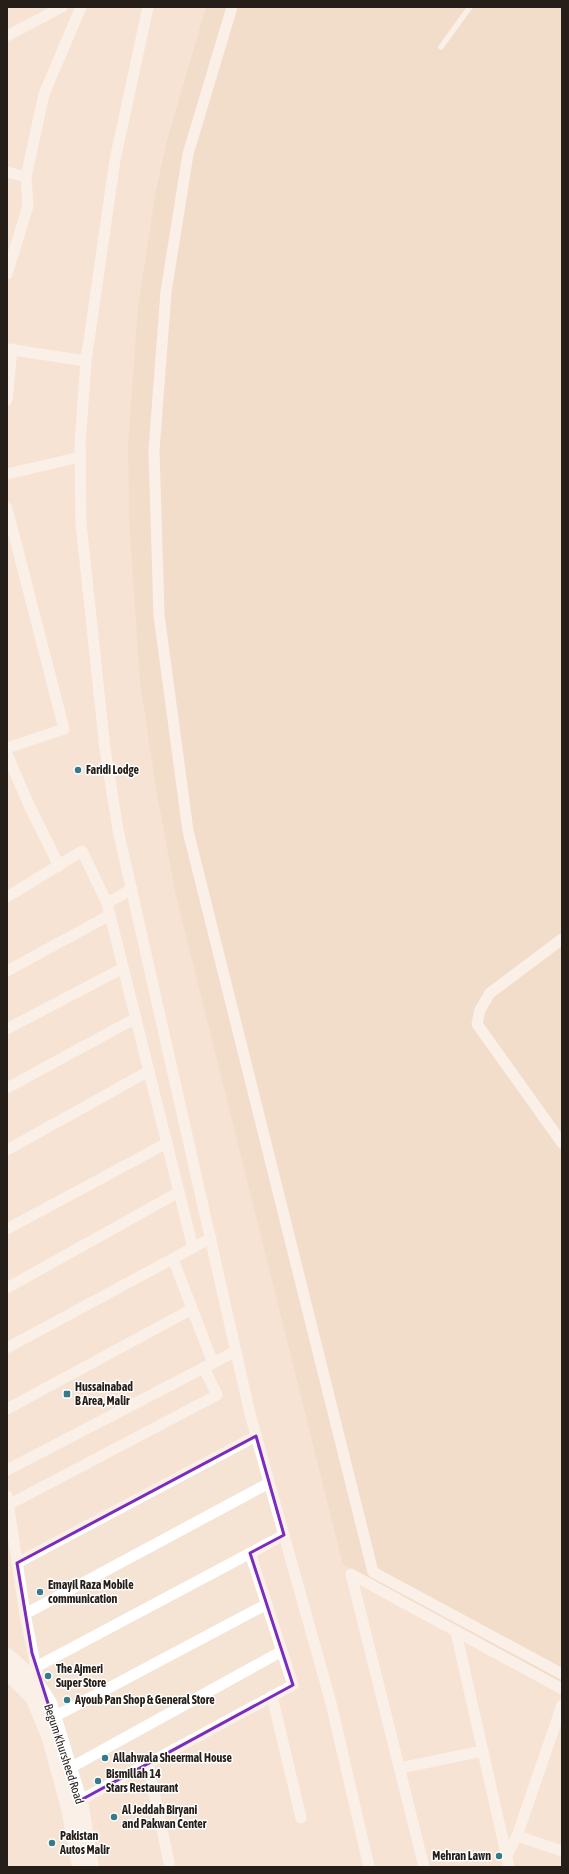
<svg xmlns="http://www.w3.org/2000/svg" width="569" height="1874" font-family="'Asap Condensed',sans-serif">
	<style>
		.built { fill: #eed6c2 }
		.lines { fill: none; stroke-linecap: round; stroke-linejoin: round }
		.lane { stroke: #fff; stroke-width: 5.5 }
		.street { stroke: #fff; stroke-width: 11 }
		.secondary { stroke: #fff; stroke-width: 16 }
		.marked { fill: none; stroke: #7b2cbf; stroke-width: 3; stroke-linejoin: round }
		.poi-dot { fill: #367b89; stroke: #fff; stroke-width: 1.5 }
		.labels { text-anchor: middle; stroke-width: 3; stroke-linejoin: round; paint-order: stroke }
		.poi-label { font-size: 12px; font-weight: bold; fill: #251e19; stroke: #fff; text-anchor: start }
		.street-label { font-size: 12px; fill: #251e19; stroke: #fff }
	</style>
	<rect width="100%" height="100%" fill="#f5e3d3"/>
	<!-- built -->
	<path class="built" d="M 206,7 L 562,7 L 562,1683 L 343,1565 L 176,896 L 156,789 L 140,682 L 129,523 L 128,443 L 138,307 L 155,195 L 167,140 Z"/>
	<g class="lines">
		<!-- lane -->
		<path class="lane" d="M 441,47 L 470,7"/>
		<!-- street -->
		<g class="street">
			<path d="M 148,7 L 115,160 L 86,361 L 80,444 L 81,523 L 105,749 L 118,830 L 250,1414 L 331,1703 L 369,1867"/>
			<path d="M 232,7 L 188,154 L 166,292 L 154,450 L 159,615 L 188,831 L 373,1572 L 562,1674"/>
			<path d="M 7,36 L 62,7"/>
			<path d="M 7,172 L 26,177"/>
			<path d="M 7,274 L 28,206 L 26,177 L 44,94 L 81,7"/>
			<path d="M 7,349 L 86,361"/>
			<path d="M 7,400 L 12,349"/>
			<path d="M 7,474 L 80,457"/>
			<path d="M 7,508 L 64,729 L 7,748"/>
			<path d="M 7,754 L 28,803 L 59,866"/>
			<path d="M 7,897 L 82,851 L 107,903 L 132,889"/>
			<path d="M 107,903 L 193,1248"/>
			<path d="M 562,939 L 490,993 L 480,1010 L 477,1024 L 562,1143"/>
			<path d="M 7,971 L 110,915"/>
			<path d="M 7,1029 L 123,968"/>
			<path d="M 7,1088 L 136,1018"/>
			<path d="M 7,1150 L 149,1071"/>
			<path d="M 7,1229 L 167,1143"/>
			<path d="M 173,1259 L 213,1363"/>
			<path d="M 7,1288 L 179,1192"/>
			<path d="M 7,1348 L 211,1238"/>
			<path d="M 7,1409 L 192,1309"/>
			<path d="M 7,1470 L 236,1351"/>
			<path d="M 7,1496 L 25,1614 L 37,1673"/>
			<path d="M 8,1505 L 217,1395 L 204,1368"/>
			<path d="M 17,1563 L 256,1436"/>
			<path d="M 25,1614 L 269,1483"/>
			<path d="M 456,1632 L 509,1867"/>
			<path d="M 36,1667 L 284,1535"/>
			<path d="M 272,1696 L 301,1818"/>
			<path d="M 54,1717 L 267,1604"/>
			<path d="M 148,1764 L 170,1867"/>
			<path d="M 70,1768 L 282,1651"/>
			<path d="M 400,1768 L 483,1751"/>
			<path d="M 79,1801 L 293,1685 L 250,1553"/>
			<path d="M 517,1836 L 562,1851"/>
			<path d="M 506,1857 L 517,1836 L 562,1705"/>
			<path d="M 424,1867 L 351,1574 L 562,1689"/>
		</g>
		<!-- secondary -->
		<g class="secondary">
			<path d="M 7,1656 C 24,1670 38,1684 49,1703 L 81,1807 L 91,1867"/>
			<path d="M 7,1671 L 33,1697 L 50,1738 L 69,1808 L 80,1867"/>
		</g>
	</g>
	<!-- marked area -->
	<path d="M0 0H569V1874H0ZM 256,1436 L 284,1535 L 250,1553 L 293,1685 L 79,1801 L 32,1653 L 17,1563 Z" fill="#f5e3d3" fill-opacity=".55" fill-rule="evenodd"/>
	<path class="marked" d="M 256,1436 L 284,1535 L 250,1553 L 293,1685 L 79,1801 L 32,1653 L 17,1563 Z"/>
	<!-- markers -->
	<g class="poi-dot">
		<circle cx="78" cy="770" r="4"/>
		<rect x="63" y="1390" width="8" height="8" rx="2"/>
		<circle cx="40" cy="1592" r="4"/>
		<circle cx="48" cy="1676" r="4"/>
		<circle cx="67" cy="1700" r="4"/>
		<circle cx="105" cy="1758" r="4"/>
		<circle cx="98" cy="1781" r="4"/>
		<circle cx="114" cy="1817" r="4"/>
		<circle cx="52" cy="1843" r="4"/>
		<circle cx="499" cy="1856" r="4"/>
	</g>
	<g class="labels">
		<!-- poi labels -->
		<g class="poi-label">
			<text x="86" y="774">Faridi Lodge</text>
			<text x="75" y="1391">Hussainabad<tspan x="75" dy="14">B Area, Malir</tspan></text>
			<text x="48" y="1589">Emayil Raza Mobile<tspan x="48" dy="14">communication</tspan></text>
			<text x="56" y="1673">The Ajmeri<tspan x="56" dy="14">Super Store</tspan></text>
			<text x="75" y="1704">Ayoub Pan Shop &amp; General Store</text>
			<text x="113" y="1762">Allahwala Sheermal House</text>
			<text x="106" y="1778">Bismillah 14<tspan x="106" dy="14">Stars Restaurant</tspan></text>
			<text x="122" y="1814">Al Jeddah Biryani<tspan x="122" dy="14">and Pakwan Center</tspan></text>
			<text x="60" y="1840">Pakistan<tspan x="60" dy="14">Autos Malir</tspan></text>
			<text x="491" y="1860" text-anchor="end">Mehran Lawn</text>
		</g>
		<!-- street labels -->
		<g class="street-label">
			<text transform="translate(64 1754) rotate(72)" y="4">Begum Khursheed Road</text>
		</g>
	</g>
	<!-- border -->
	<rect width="569" height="1874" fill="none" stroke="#251e19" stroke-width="16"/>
</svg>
